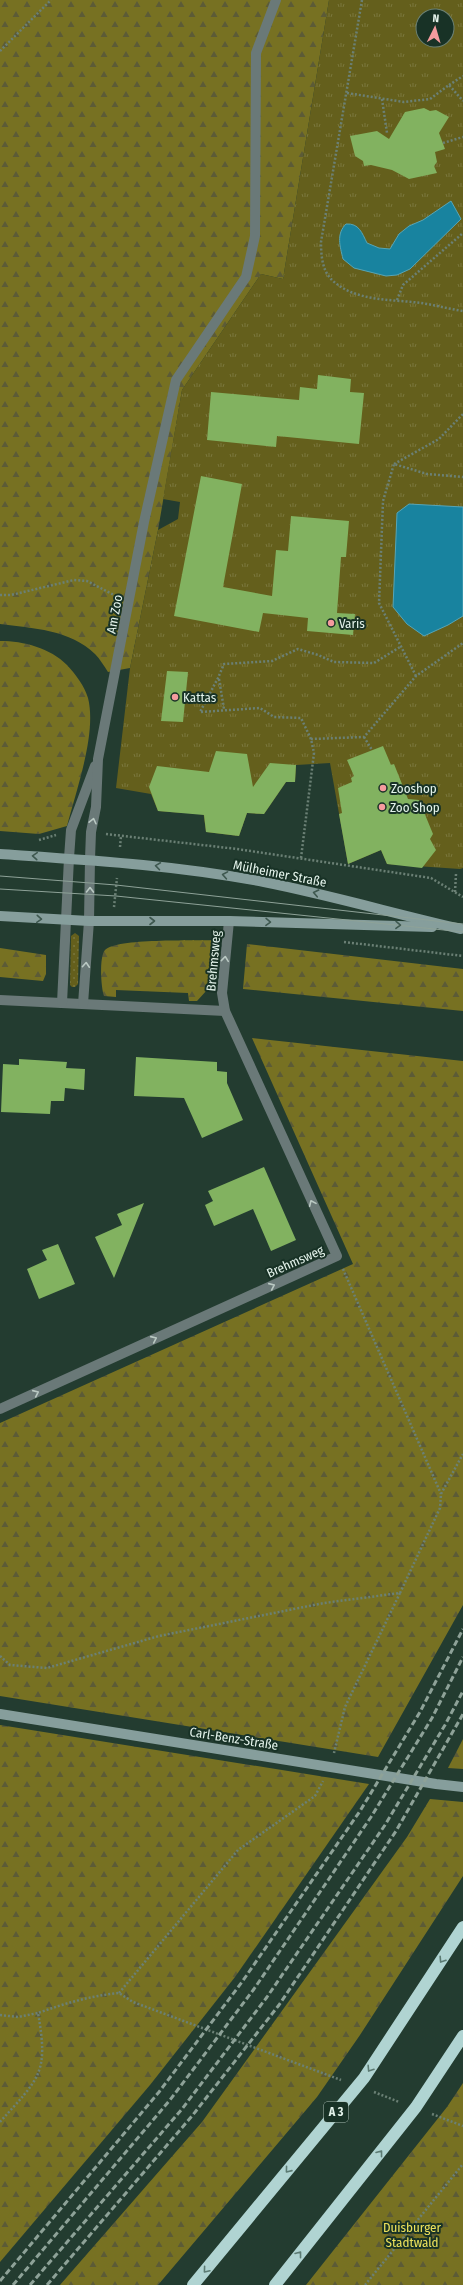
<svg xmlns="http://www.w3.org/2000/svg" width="463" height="2285" font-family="'Fira Sans Condensed',sans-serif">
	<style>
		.grass { fill: url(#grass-dots) }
		.forest { fill: url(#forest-firs) }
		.park { fill: url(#park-tufts); fill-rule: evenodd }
		.water { fill: #18839f; stroke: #56a5b6 }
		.building { fill: #82b260 }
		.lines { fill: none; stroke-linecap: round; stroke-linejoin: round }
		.path { stroke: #6b8075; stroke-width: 2.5; stroke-dasharray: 2 2; stroke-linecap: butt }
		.lane { stroke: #6a7978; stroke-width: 10 }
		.street { stroke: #6a7978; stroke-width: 10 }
		.secondary { stroke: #869e9c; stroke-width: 10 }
		.highway { stroke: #b0d4d2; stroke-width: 12 }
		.tram { stroke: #8ea298; stroke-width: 1 }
		.rail { stroke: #8ea298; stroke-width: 3; stroke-dasharray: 6 3; stroke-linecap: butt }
		.oneway { stroke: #bac9c3 }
		.oneway2 { stroke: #3e584f }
		.oneway3 { stroke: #5c7b73 }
		.poi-dot { fill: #f59b9e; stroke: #183226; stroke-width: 1.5 }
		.labels { text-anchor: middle; stroke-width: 4; stroke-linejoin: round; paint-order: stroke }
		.shield { fill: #183226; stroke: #a8bab1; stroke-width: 1 }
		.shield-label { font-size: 12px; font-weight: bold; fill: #e5f4ec }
		.street-label { font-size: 13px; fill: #e5f4ec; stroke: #183226 }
		.poi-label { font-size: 13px; fill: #e5f4ec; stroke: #183226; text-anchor: start }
		.park-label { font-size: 13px; fill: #ede25c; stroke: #183226 }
	</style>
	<defs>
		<pattern id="grass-dots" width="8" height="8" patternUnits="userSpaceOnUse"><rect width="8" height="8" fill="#645f1c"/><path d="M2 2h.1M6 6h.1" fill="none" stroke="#7a773d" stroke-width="1.8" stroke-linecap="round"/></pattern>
		<pattern id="forest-firs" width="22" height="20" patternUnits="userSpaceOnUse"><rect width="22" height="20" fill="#777122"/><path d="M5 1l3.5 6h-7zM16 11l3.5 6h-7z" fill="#5c5b36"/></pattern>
		<pattern id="park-tufts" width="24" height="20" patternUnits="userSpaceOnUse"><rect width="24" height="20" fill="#645f1c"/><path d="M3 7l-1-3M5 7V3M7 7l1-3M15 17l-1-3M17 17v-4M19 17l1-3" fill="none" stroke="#7a773d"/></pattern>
	</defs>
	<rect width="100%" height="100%" fill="#233c30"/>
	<!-- grass -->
	<path class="grass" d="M 75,933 L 79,936 L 78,984 L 75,987 L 72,987 L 70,985 L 71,936 Z"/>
	<!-- forest -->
	<g class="forest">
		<path d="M 0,0 L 329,0 L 283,279 L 261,274 L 182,390 L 158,530 L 130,668 L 108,672 C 104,666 100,659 95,654 C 71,630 32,628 0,624 Z"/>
		<path d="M 0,641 C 24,641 50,648 67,665 C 76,675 84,685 88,698 C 97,733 76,791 67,826 L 39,834 L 0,831 Z"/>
		<path d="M 214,940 L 207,990 L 197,1001 L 189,1001 L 188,993 L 116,990 L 116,997 L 104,996 C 101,987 99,957 105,950 C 116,938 195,941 214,940 Z"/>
		<path d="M 247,944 L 463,969 L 463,1011 L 243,989 Z"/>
		<path d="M 0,948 L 46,955 L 46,974 L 43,981 L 0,977 Z"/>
		<path d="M 252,1038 L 463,1061 L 463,1605 L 378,1757 L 0,1696 L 0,1423 L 353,1264 Z"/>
		<path d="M 0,1725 L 369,1784 L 235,1977 L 150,2085 L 0,2262 Z"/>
		<path d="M 463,1739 L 463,1769 L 448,1768 Z"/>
		<path d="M 430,1799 L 463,1802 L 463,1876 L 360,2035 L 317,2097 L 158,2285 L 60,2285 L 202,2122 L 407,1837 Z"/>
		<path d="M 463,2083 L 463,2285 L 306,2285 L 447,2107 Z"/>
	</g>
	<!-- park -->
	<path class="park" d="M 329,0 L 463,0 L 463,868 L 460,869 L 387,864 L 381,850 L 348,864 L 330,763 L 296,765 L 295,782 L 286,782 L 264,814 L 247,813 L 239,836 L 206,832 L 202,803 L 188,800 L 183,813 L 158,811 L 151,794 L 116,788 L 130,668 L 158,530 L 178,519 L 180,502 L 163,499 L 182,390 L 261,274 L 283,279 ZM 423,16 L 447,16 L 447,40 L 423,40 Z"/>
	<!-- water -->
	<g class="water">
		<path d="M 451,201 L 461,219 L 410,269 L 397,275 L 386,276 L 354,268 L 343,259 C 340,246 336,234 346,224 C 359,223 362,233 367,243 L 379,248 L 390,249 L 399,234 L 409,226 L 423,220 Z"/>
		<path d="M 409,504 L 463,507 L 463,616 L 448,625 L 424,636 L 407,624 L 393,607 L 397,513 Z"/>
	</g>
	<!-- building -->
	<g class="building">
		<path d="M 424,108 L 430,111 L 436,110 L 449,117 L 439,133 L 445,149 L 435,152 L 437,162 L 434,166 L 437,173 L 409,179 L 392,170 L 371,165 L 364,166 L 363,161 L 355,156 L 350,136 L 377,131 L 389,139 L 405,112 Z"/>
		<path d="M 318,375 L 351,379 L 350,392 L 364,393 L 359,444 L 277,436 L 276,447 L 207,440 L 211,392 L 299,400 L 300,387 L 317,389 Z"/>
		<path d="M 201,476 L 242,484 L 223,587 L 272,596 L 276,550 L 288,551 L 291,516 L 349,521 L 346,557 L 341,557 L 337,613 L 355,614 L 353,635 L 307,631 L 308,618 L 263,613 L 259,632 L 174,616 Z"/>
		<path d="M 167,671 L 188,672 L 183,722 L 161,721 Z"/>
		<path d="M 383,746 L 391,765 L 394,764 L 408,799 L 419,800 L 433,834 L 430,839 L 436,850 L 422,868 L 387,864 L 381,850 L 348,864 L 339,814 L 342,813 L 338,788 L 352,782 L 351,778 L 354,776 L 347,760 Z"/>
		<path d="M 216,751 L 247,754 L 253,787 L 270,763 L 296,765 L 295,782 L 286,782 L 264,814 L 247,813 L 239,836 L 206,832 L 204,815 L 158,811 L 149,787 L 157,766 L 209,772 Z"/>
		<path d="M 136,1057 L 217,1062 L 217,1071 L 227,1072 L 227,1083 L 243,1120 L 202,1138 L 184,1098 L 134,1096 Z"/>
		<path d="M 19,1059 L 67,1062 L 66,1068 L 85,1069 L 84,1090 L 65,1088 L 64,1101 L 51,1101 L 50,1114 L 1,1112 L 3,1064 L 19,1065 Z"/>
		<path d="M 264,1167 L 296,1240 L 271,1251 L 253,1209 L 214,1226 L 205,1205 L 213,1201 L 208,1191 Z"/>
		<path d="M 144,1203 L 114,1278 L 95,1237 L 122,1225 L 117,1214 Z"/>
		<path d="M 58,1244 L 75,1284 L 39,1299 L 27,1269 L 47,1260 L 42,1250 Z"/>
	</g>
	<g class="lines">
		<!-- path -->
		<g class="path">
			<path d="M 362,0 L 321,242 C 321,254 322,270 331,279 C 354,302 391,299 421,303 C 435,305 449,309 463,311"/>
			<path d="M 0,51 L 51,0"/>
			<path d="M 449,85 L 463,76"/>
			<path d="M 347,93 L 404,102 L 430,99 L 449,85 L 463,101"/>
			<path d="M 382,99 L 387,133"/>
			<path d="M 443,143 L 463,137"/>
			<path d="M 397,300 L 403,285 L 463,233"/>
			<path d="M 394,464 L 439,439 L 463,414"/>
			<path d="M 0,595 L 11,595 L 74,580 L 87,581 L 114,595"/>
			<path d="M 416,676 L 379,603 L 383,501 L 394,464 L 427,474 L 463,477"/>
			<path d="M 219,679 L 224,709"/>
			<path d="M 364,737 L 372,750"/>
			<path d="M 311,739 L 301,718 L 274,717 L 260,708 L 200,712 L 218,678 L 224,664 L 272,661 L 298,649 L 318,655 L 334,662 L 374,663 L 400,647"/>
			<path d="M 106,834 L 237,849 L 431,878 L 463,897"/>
			<path d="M 39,840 L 56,835"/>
			<path d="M 120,847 L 121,836"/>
			<path d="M 301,858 L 314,753 L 311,739 L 364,737 L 416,676 L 463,643"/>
			<path d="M 455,892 L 456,874"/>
			<path d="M 114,907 L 117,878"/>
			<path d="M 344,942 L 463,956"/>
			<path d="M 343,1269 L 441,1494"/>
			<path d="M 400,1593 L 440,1508 L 441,1494 L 463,1454"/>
			<path d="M 0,1656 L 10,1665 L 47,1668 L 159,1636 L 324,1603 L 400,1593 L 345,1707 L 334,1753"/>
			<path d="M 119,1993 L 238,1850 L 315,1796 L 323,1781"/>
			<path d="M 0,2015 L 18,2017 L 38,2013"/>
			<path d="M 374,2092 L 399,2102"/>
			<path d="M 432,2114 L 463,2126"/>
			<path d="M 0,2122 C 39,2078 49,2074 38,2013 C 66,2003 90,1996 119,1993 L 133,2002 L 341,2080"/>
			<path d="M 365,2285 L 463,2164"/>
		</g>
		<!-- lane -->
		<g class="lane">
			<path d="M 69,858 L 71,830 L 95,766"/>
			<path d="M 90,859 L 91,832 L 96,807 L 98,759 L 144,522 L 176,380 L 246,277 L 255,236 L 256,53 L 276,0"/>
		</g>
		<!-- street -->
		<g class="street">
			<path d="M 0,1000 L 225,1011"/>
			<path d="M 62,1003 L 69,858"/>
			<path d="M 83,1004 L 89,921 L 90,859"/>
			<path d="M 0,1409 L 337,1256 L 225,1011 L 222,993 L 229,921"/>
		</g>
		<!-- secondary -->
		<g class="secondary">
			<path d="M 0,854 C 88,860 177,865 264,882 C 330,895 395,914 461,929"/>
			<path d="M 0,916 L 89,921 L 229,921 L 432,927"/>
			<path d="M 0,1714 L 436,1784 L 463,1787"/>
		</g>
		<!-- highway -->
		<g class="highway">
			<path d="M 193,2285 L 364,2078 L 463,1927"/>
			<path d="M 275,2285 L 416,2107 L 463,2036"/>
		</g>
		<!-- tram -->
		<g class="tram">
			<path d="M 0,876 L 116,885 L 463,924"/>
			<path d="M 0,889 L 116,896 L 463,932"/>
		</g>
		<!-- rail -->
		<g class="rail">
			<path d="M 0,2281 L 159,2092 L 242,1982 L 360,1811 L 420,1712 L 463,1629"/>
			<path d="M 13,2285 L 170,2100 L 254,1989 L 371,1817 L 432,1718 L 463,1657"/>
			<path d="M 30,2285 L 182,2109 L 267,1997 L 385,1825 L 445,1725 L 463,1691"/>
			<path d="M 47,2285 L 192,2116 L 279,2005 L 396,1831 L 463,1714"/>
		</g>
	</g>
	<!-- one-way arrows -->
	<defs><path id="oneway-chevron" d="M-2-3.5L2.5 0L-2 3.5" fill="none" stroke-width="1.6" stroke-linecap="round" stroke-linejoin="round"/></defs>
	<g class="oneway">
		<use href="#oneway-chevron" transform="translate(93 821) rotate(-77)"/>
		<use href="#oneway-chevron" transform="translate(90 890) rotate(-89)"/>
		<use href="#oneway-chevron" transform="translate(225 959) rotate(-84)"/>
		<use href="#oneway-chevron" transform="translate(86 965) rotate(-86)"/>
		<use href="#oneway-chevron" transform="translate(312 1203) rotate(-114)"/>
		<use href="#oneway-chevron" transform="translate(272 1286) rotate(-24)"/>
		<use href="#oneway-chevron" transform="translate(154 1339) rotate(-24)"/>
		<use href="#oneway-chevron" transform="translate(36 1393) rotate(-24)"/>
	</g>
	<g class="oneway2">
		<use href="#oneway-chevron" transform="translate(35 856) rotate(-176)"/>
		<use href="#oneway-chevron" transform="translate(158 866) rotate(-172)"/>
		<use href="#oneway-chevron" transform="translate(225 875) rotate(-170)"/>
		<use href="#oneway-chevron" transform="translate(316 893) rotate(-168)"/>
		<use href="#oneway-chevron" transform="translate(39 919) rotate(4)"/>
		<use href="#oneway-chevron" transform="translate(152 921)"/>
		<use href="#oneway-chevron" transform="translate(268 922) rotate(1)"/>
		<use href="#oneway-chevron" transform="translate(398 925) rotate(1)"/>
	</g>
	<g class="oneway3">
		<use href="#oneway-chevron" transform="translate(442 1960) rotate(123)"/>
		<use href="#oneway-chevron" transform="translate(370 2069) rotate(123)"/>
		<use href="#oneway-chevron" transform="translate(380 2153) rotate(-52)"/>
		<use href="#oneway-chevron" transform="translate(288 2170) rotate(129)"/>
		<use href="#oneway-chevron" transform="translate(299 2254) rotate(-52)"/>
		<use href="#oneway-chevron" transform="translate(206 2270) rotate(130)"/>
	</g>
	<!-- markers -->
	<g class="poi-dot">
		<circle cx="331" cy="623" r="4"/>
		<circle cx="175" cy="697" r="4"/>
		<circle cx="383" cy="788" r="4"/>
		<circle cx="382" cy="807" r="4"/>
	</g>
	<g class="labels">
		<!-- shield labels -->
		<rect class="shield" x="324" y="2102" width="24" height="20" rx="3"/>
		<g class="shield-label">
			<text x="336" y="2116">A 3</text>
		</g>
		<!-- street labels -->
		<g class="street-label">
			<text transform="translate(114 614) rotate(-79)" y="5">Am Zoo</text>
			<text transform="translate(280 873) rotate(11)" y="5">Mülheimer Straße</text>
			<text transform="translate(213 961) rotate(-85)" y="5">Brehmsweg</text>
			<text transform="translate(295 1261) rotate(-24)" y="5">Brehmsweg</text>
			<text transform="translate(234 1738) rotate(9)" y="5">Carl-Benz-Straße</text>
		</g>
		<!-- poi labels -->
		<g class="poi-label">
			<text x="339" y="628">Varis</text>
			<text x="183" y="702">Kattas</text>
			<text x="391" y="793">Zooshop</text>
			<text x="390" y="812">Zoo Shop</text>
		</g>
		<!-- park labels -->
		<g class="park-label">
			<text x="412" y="2232">Duisburger<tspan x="412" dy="15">Stadtwald</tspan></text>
		</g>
	</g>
	<!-- north arrow -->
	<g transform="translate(435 28) rotate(5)"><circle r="19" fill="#183226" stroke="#6a8075"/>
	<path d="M0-3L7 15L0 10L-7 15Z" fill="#f59b9e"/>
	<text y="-6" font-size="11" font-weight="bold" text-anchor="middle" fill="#e5f4ec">N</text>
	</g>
</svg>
